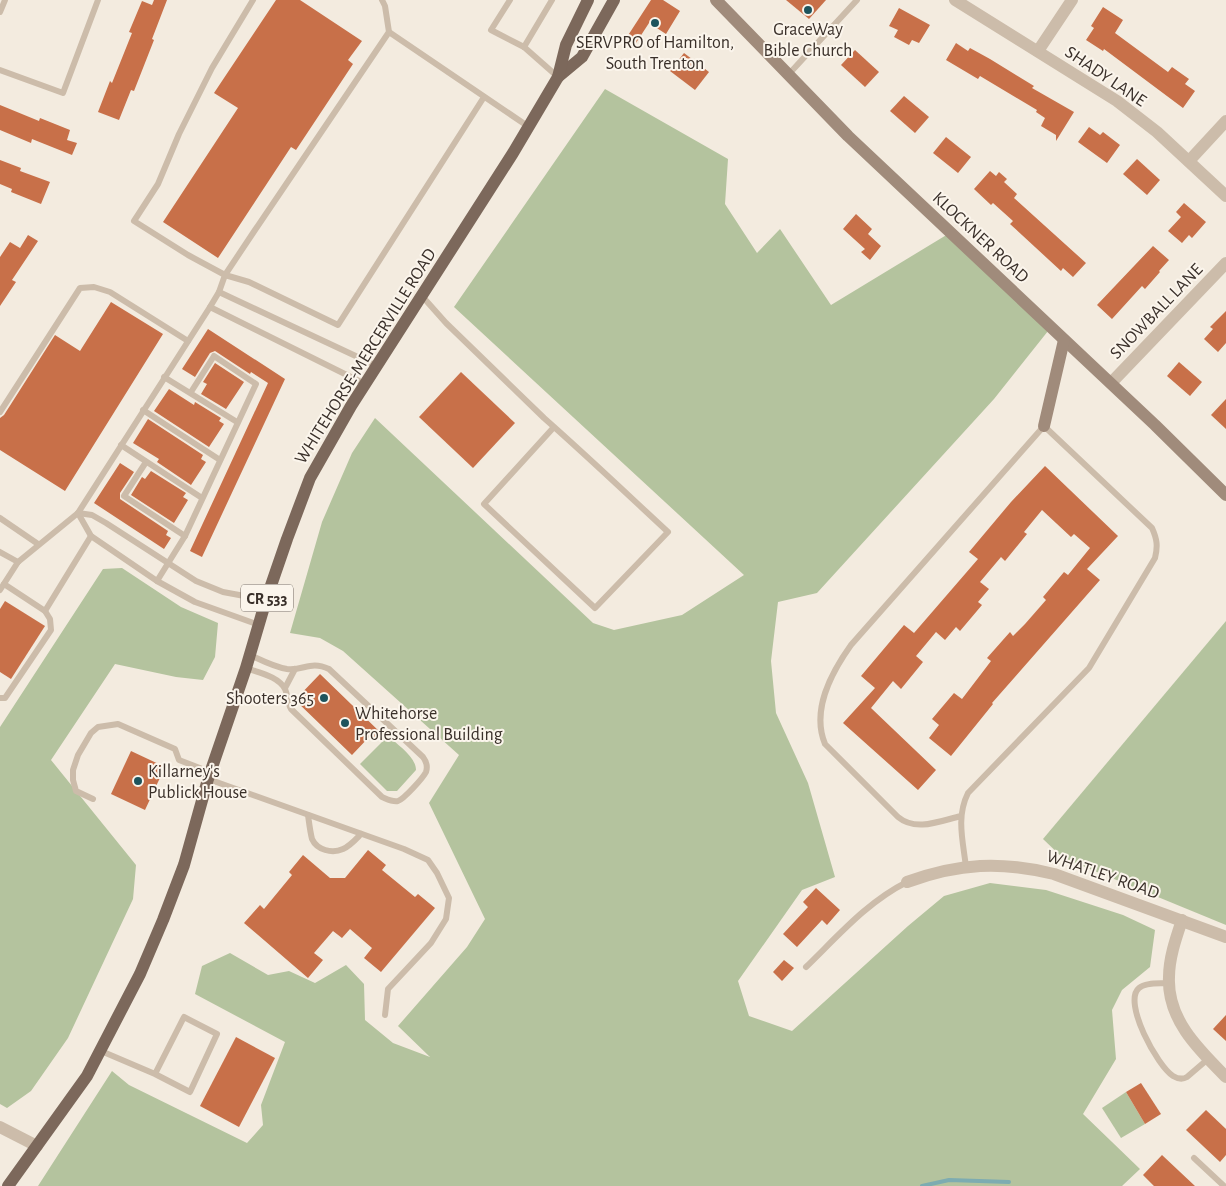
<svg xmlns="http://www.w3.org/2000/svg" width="1226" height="1186" font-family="'Alegreya Sans',sans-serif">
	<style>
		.green { fill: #b4c39e }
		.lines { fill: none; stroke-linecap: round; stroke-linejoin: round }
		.stream { stroke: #7dacb1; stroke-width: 4 }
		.building { fill: #c87049 }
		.service { stroke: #ccbcaa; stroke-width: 6 }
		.minor { stroke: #ccbcaa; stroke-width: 12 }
		.tertiary { stroke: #ccbcaa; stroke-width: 12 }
		.secondary { stroke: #a08b7b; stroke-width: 12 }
		.primary { stroke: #7c685b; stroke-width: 12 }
		.poi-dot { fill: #1e545d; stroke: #fbf5ec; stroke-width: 2 }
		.labels { text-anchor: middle; stroke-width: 4; stroke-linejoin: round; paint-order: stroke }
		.shield { fill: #fbf5ec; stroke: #746b64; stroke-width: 1 }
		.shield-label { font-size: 16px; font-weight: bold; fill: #3a302a }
		.poi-label { font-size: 18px; fill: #3a302a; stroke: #fbf5ec }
		.street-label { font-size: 18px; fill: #3a302a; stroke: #fbf5ec }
	</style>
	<rect width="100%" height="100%" fill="#f3ebdf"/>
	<!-- green -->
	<g class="green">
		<path d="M 605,89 L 728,159 L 725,204 L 757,253 L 780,229 L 831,305 L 953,231 L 1052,326 L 994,399 L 817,593 L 778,602 L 771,661 L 776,713 L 808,783 L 835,877 L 802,890 L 738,981 L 749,1016 L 792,1031 L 908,926 L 944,896 L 990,883 L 1046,890 L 1123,915 L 1155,930 L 1150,967 L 1122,990 L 1112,1010 L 1116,1059 L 1083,1114 L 1140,1169 L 1122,1186 L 38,1186 L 112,1071 L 129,1085 L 247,1143 L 263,1125 L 261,1105 L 285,1042 L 195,994 L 202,966 L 230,953 L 268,975 L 289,971 L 315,983 L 346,965 L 364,984 L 365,1020 L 393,1043 L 430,1057 L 398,1026 L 467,947 L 485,919 L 429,803 L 459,755 L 343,651 L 320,638 L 290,633 L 322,522 L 352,453 L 375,418 L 593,623 L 614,630 L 682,615 L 744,575 L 454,307 Z"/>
		<path d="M 122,568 L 181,607 L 218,623 L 215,657 L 203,680 L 176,677 L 115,664 L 51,760 L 136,865 L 133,899 L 68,1038 L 31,1091 L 7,1108 L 0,1104 L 0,727 L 103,569 Z"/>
		<path d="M 1226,621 L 1226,925 L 1063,858 L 1043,839 Z"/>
		<path d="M 388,736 C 398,745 416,757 416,770 L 397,791 L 387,791 L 360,764 Z"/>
		<path d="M 1126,1092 L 1145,1124 L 1121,1138 L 1102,1108 Z"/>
	</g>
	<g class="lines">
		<!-- stream -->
		<path class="stream" d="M 922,1186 L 949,1180 L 1009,1182"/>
	</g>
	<!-- building -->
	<g class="building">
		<path d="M 154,0 L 167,0 L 152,39 L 154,40 L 134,91 L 131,90 L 119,120 L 98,112 L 110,81 L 112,83 L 132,33 L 129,32 L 142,1 L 152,5 Z"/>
		<path d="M 276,0 L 300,0 L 362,41 L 348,60 L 353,64 L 296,150 L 291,147 L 218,258 L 163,222 L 238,108 L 214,93 Z"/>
		<path d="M 651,0 L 663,0 L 680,11 L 666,34 L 649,23 L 634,46 L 625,40 Z"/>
		<path d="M 786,0 L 826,0 L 809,19 Z"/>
		<path d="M 1103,7 L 1123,20 L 1115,33 L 1168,72 L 1172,67 L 1189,79 L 1185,84 L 1195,91 L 1183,108 L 1104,49 L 1103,51 L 1086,40 L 1094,28 L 1091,26 Z"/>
		<path d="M 899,8 L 930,25 L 919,43 L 912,40 L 909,45 L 894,37 L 898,30 L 889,26 Z"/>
		<path d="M 956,43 L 968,51 L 970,48 L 990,59 L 1034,86 L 1032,88 L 1074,112 L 1056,141 L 1056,135 L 1041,126 L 1045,118 L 1036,112 L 1037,110 L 980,76 L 978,79 L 946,60 Z"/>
		<path d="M 855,50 L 879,72 L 865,87 L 841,65 Z"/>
		<path d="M 684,53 L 709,72 L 695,90 L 670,71 Z"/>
		<path d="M 904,96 L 929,117 L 915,133 L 890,111 Z"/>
		<path d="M 0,105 L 39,121 L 40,118 L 70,130 L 67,140 L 77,143 L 72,155 L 32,139 L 31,143 L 0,130 Z"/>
		<path d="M 1089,127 L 1100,135 L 1103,132 L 1120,145 L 1107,163 L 1078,142 Z"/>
		<path d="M 946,137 L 971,157 L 958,173 L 933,153 Z"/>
		<path d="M 1137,159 L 1160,180 L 1147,195 L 1123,174 Z"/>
		<path d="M 0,160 L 21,168 L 20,171 L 50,182 L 41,204 L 11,192 L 12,189 L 0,184 Z"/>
		<path d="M 990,171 L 996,176 L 999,172 L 1007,179 L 1004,182 L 1017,194 L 1014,198 L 1086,263 L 1073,277 L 1063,268 L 1061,271 L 1010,224 L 1013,221 L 993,203 L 991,205 L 974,189 Z"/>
		<path d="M 1184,203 L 1206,222 L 1192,238 L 1189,235 L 1182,243 L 1168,231 L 1181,217 L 1176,212 Z"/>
		<path d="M 856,214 L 872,229 L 868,234 L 881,246 L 870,260 L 861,252 L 865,249 L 843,229 Z"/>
		<path d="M 28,235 L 38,241 L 12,280 L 16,282 L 0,306 L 0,257 L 10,242 L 20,248 Z"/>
		<path d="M 1153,246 L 1169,260 L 1159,271 L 1160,272 L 1145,289 L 1142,286 L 1112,319 L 1097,305 Z"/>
		<path d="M 111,302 L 163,334 L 65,491 L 0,450 L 0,418 L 4,415 L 55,335 L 80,351 Z"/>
		<path d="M 1226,311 L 1226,343 L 1218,352 L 1204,339 L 1213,329 L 1210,327 Z"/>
		<path d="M 208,329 L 285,379 L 202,557 L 190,551 L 268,383 L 251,372 L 250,374 L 215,351 L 210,353 L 195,377 L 182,369 Z"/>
		<path d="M 1179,362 L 1202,382 L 1190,396 L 1167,376 Z"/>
		<path d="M 215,363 L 244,382 L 226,409 L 201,394 L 207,384 L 203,382 Z"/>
		<path d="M 461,372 L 515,423 L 473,468 L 419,417 Z"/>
		<path d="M 169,389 L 194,405 L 195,402 L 221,418 L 219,421 L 224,424 L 209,447 L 154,411 Z"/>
		<path d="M 1226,399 L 1226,429 L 1211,415 Z"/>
		<path d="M 148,419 L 203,455 L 201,459 L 206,462 L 191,485 L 157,462 L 159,459 L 133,443 Z"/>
		<path d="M 120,463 L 134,472 L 120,493 L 120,499 L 168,531 L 166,535 L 171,538 L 164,549 L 94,503 Z"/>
		<path d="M 1045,466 L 1118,536 L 1087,569 L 1100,580 L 992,703 L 993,704 L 951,756 L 929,738 L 939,725 L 932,719 L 954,693 L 962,699 L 991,661 L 987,658 L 1010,632 L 1013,636 L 1025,624 L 1046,600 L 1043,597 L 1064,572 L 1068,575 L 1090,548 L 1074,534 L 1071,537 L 1042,510 L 1024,532 L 1027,534 L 1005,561 L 1001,557 L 980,582 L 989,589 L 978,602 L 982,605 L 960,631 L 956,627 L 945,640 L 936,632 L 916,656 L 923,662 L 901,689 L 893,681 L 871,708 L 936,770 L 918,790 L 843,723 L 875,688 L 861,676 L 904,625 L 914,633 L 978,559 L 969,552 L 1011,502 Z"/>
		<path d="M 151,471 L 186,493 L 183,497 L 188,500 L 174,523 L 131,495 L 142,477 L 145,479 Z"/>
		<path d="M 5,601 L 45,626 L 11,679 L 0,672 L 0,609 Z"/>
		<path d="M 320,674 L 382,734 L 375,741 L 370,736 L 352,755 L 295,700 Z"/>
		<path d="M 131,751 L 165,767 L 145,810 L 111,794 Z"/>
		<path d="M 368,850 L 386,865 L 382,870 L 415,897 L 418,894 L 435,908 L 381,972 L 364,958 L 372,948 L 350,929 L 342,938 L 333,931 L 314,953 L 323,960 L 308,978 L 244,923 L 260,905 L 264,909 L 292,875 L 289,872 L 303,855 L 330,878 L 345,878 Z"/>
		<path d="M 816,888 L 840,910 L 827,925 L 822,920 L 797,947 L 783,934 L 808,907 L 803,902 Z"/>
		<path d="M 784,960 L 794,968 L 782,981 L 773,972 Z"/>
		<path d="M 1226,1015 L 1226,1041 L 1213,1029 Z"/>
		<path d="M 236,1037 L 275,1058 L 239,1127 L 200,1106 Z"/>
		<path d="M 1141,1083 L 1161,1114 L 1145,1124 L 1126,1092 Z"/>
		<path d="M 1206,1110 L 1226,1129 L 1226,1155 L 1220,1162 L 1186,1130 Z"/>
		<path d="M 1162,1155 L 1179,1171 L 1195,1186 L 1154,1186 L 1143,1175 Z"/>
	</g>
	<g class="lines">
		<!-- service -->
		<g class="service">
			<path d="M 253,0 L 212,68 L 179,134 L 158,184 L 134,221 L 188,255 L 225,275 L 249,282 L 338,325 L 484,97"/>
			<path d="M 510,0 L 491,30 L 524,47 L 552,0"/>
			<path d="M 0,12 L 5,0"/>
			<path d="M 389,32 L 529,127"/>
			<path d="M 524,47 L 558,77"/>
			<path d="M 0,70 L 63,93 L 98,0"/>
			<path d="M 788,75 L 857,0"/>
			<path d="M 219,292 L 377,366"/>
			<path d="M 422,296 L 446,323 L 544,418 C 586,455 627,494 668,532 L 595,608 L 484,504 L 554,427"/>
			<path d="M 210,307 L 365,384"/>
			<path d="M 164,377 L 237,422"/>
			<path d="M 143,410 L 220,460"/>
			<path d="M 0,412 L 80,288 L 94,287 L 110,292 L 188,341"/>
			<path d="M 121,445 L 202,498"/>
			<path d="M 146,462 L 124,496 L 185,536"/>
			<path d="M 78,513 L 91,536 L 157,581 L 195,602 L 259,625"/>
			<path d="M 78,513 L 92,515 L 106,523 L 196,581 L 223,592 L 266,600"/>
			<path d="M 0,518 L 38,544"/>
			<path d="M 0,552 L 18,562"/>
			<path d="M 157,581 L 185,536 L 256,384 L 214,356 L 191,392"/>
			<path d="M 4,584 L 45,611 L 91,536"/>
			<path d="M 0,590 L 18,562 L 78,513 L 210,307 L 219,292 L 225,275 L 255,230 L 389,32 L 385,6 L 382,0"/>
			<path d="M 246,668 C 259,673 278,676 285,689 C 288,695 287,702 291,709 L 382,797 C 387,799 392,802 398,801 C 404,799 423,778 426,772 C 428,766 426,761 423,757 L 329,669 C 310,660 304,671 287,669 C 274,667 261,660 250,655"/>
			<path d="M 285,688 L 295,669"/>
			<path d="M 0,698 L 5,698 L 51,630 L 50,619 L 45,611"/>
			<path d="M 208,779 L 404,849 L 428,860 L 437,873 L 449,898 L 446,919 L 431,943 L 388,989 L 385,1015"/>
			<path d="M 93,799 L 76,791 L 73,780 L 73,770 L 78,755 L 91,733 L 98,727 L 118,724 L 175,749 L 179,760 L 210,772"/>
			<path d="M 308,815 C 309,822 310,831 312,839 C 317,850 332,854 343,849 C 350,846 356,839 361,834"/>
			<path d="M 961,816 C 940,821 916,832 898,817 L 825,744 C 811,710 831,673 851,645 L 1044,426 L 1152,528 C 1157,539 1158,546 1155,558 L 1089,668 L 968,793 C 956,817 963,841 966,867"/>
			<path d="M 806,967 C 838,936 867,902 907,882"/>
			<path d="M 1169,983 C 1160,984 1146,982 1139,988 C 1122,1002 1158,1067 1173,1076 C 1178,1079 1182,1080 1187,1077 L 1208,1059"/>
			<path d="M 101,1051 L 155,1074 L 190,1092 L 217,1034 L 184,1017 L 155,1074"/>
			<path d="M 1194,1158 L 1224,1186"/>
		</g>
		<!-- minor -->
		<g class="minor">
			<path d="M 955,0 L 1117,101 L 1157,132 L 1226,196"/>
			<path d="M 1038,51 L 1072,0"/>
			<path d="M 1189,161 L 1226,121"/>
			<path d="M 1111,383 L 1226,263"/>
			<path d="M 907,882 C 959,863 1001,861 1054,874 L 1226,937"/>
			<path d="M 1182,920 C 1176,938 1169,958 1169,977 C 1167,1019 1198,1049 1226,1077"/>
		</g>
		<!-- tertiary -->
		<path class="tertiary" d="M 0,1127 L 37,1146"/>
		<!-- secondary -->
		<g class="secondary">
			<path d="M 716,0 L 848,136 L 1155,425 L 1226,495"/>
			<path d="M 1044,426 L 1064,340"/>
		</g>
		<!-- primary -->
		<g class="primary">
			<path d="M 558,77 L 582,57 L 614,0"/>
			<path d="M 8,1186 L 87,1076 L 140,974 L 163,920 L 184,865 L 208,779 L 246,668 L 266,600 L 287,539 L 310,478 L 351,406 L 513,153 L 558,77 L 566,45 L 588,0"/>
		</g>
	</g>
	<!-- markers -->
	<g class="poi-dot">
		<circle cx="808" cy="10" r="5"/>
		<circle cx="655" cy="23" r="5"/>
		<circle cx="324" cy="698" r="5"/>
		<circle cx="345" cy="723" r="5"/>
		<circle cx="138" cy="781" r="5"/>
	</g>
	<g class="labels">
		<!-- shield labels -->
		<rect class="shield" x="241" y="584.5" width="52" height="27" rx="4"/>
		<g class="shield-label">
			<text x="267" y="604">CR 533</text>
		</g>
		<!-- poi labels -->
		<g class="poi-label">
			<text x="808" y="35">GraceWay<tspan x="808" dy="21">Bible Church</tspan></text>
			<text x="655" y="48">SERVPRO of Hamilton,<tspan x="655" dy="21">South Trenton</tspan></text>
			<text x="314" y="704" text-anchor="end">Shooters 365</text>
			<text x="355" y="719" text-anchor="start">Whitehorse<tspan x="355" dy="21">Professional Building</tspan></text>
			<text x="148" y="777" text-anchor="start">Killarney's<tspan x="148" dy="21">Publick House</tspan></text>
		</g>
		<!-- street labels -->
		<g class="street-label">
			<text transform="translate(1106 76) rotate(34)" y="6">SHADY LANE</text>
			<text transform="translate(981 237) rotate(43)" y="6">KLOCKNER ROAD</text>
			<text transform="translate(1156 311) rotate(-46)" y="6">SNOWBALL LANE</text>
			<text transform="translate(365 356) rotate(-58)" y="6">WHITEHORSE-MERCERVILLE ROAD</text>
			<text transform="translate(1103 874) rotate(19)" y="6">WHATLEY ROAD</text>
		</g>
	</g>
</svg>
